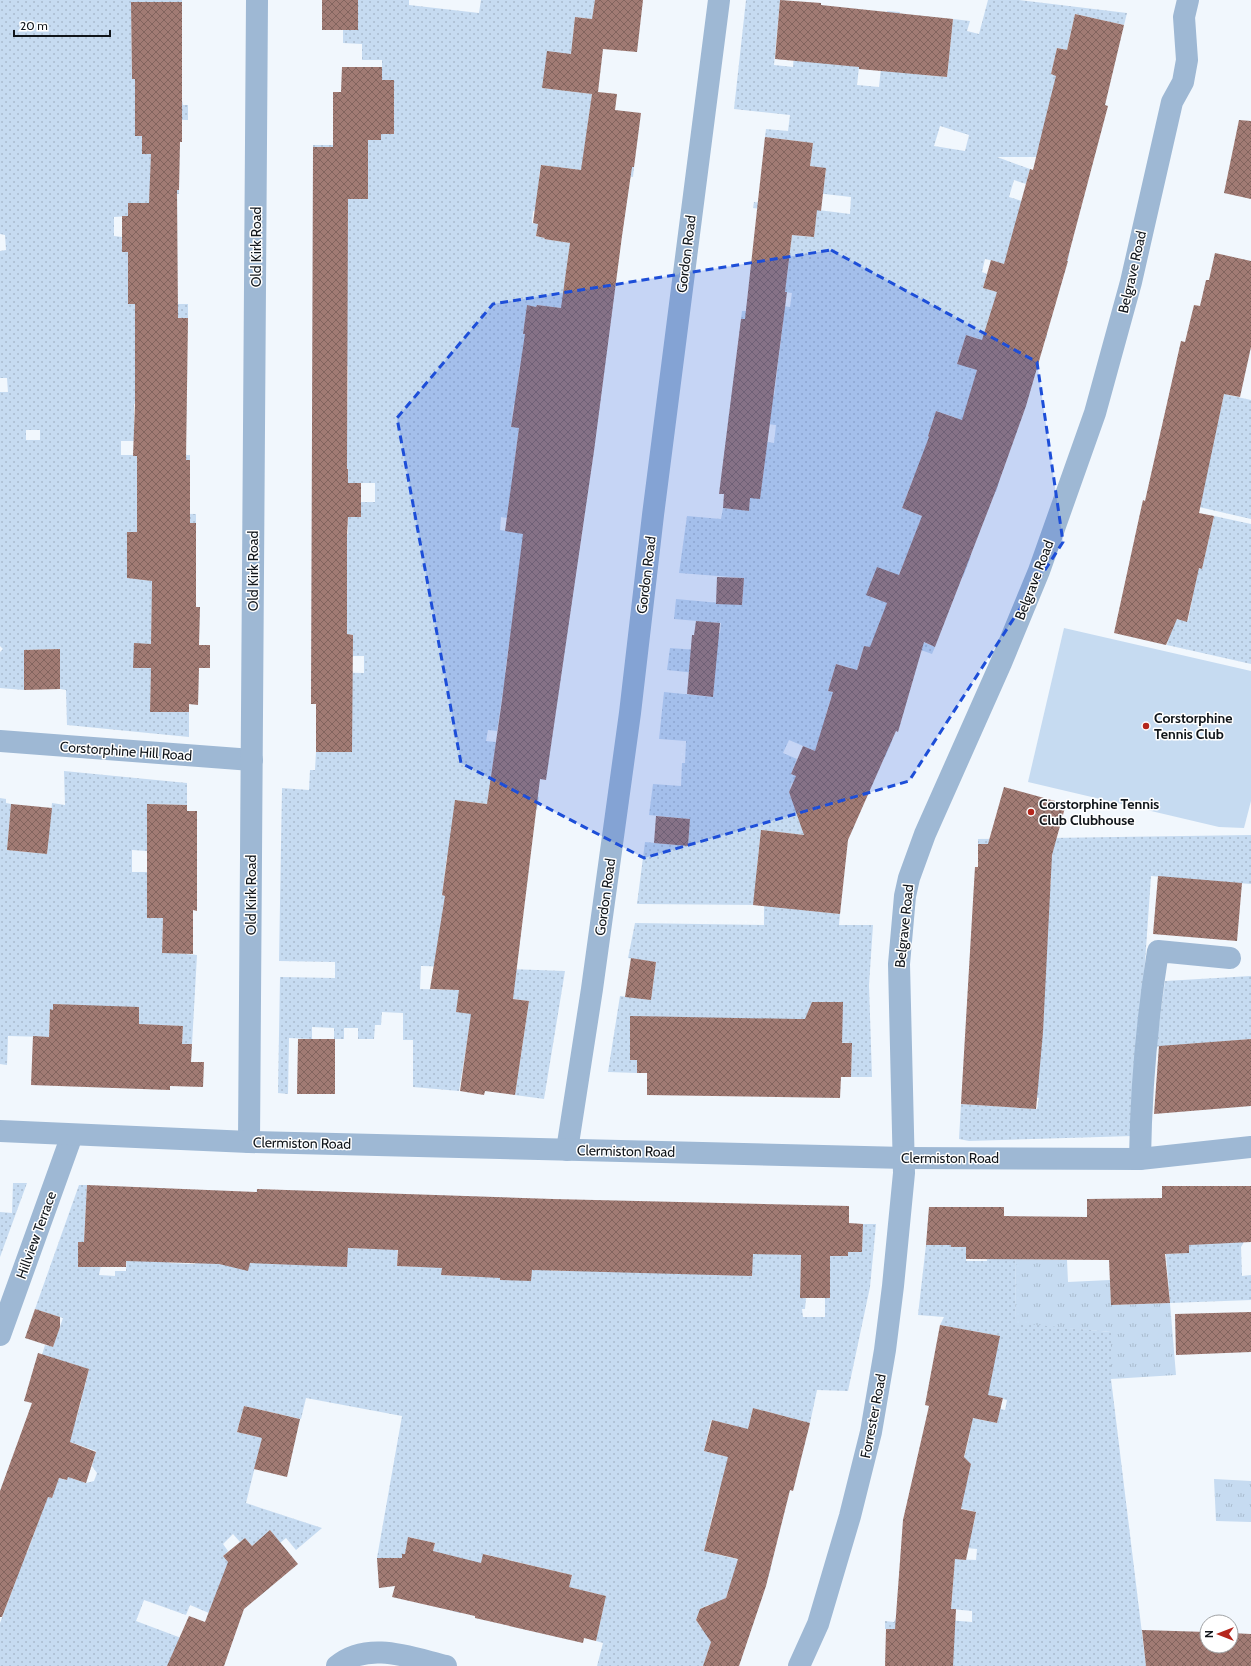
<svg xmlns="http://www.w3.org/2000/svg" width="1251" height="1666" font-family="Cabin,sans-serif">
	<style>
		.grass { fill: url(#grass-tufts) }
		.garden { fill: url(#garden-dots); fill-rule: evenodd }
		.pitch { fill: #c6dbf1 }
		.building { fill: url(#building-cross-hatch) }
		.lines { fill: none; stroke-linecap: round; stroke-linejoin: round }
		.minor { stroke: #9eb8d4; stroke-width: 22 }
		.tertiary { stroke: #9eb8d4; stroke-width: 22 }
		.marked { fill: #1d4ed8; fill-opacity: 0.2; stroke: #1d4ed8; stroke-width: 3; stroke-dasharray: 8 5; stroke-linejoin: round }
		.poi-dot { fill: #b4261c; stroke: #fff; stroke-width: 1.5 }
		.labels { text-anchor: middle; stroke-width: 3; stroke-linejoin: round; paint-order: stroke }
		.street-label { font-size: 14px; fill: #11161b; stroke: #fff }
		.poi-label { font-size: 14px; font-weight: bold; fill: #11161b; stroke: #fff; text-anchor: start }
	</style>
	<defs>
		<pattern id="grass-tufts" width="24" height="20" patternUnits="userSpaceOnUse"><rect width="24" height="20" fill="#c6dbf1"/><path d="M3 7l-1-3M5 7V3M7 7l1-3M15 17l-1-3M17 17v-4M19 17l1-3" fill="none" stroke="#a9bbce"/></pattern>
		<pattern id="garden-dots" width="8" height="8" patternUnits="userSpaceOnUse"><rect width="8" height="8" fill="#c6dbf1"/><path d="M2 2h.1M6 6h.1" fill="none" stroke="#a9bbce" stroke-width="1.8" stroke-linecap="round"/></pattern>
		<pattern id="building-cross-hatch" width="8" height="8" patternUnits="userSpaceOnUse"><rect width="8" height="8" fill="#a17b74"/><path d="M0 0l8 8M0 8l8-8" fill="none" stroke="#82645e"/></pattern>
	</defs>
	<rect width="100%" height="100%" fill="#f1f7fd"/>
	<!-- grass -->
	<g class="grass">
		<path d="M 1016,1216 L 1019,1259 L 1067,1260 L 1068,1282 L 1110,1280 L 1111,1305 L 1170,1303 L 1176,1375 L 1111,1379 L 1111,1332 L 1015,1324 Z"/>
		<path d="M 1214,1479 L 1251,1481 L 1251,1522 L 1216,1521 Z"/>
	</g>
	<!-- garden -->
	<g class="garden">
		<path d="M 0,0 L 182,0 L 182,2 L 131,2 L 132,79 L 157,79 L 158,101 L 182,101 L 183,105 L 188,105 L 188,120 L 135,119 L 135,136 L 142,136 L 142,154 L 151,154 L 150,189 L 179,190 L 179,194 L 177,194 L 177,203 L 128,203 L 128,216 L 114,217 L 114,236 L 122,237 L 122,251 L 128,252 L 128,304 L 188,304 L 188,318 L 142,317 L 142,378 L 187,378 L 187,384 L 160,383 L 186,404 L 134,404 L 134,441 L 121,441 L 121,455 L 190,455 L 190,460 L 148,460 L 137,482 L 137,513 L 196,514 L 196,523 L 155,523 L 154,532 L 127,532 L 127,578 L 154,581 L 182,599 L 152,599 L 151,644 L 134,644 L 151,668 L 150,712 L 189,712 L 189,737 L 67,725 L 66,690 L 60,689 L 59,649 L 24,650 L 24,690 L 0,688 L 0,652 L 3,649 L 0,646 L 0,392 L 8,392 L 7,378 L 0,378 L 0,251 L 6,250 L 5,235 L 0,234 ZM 26,430 L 40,430 L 40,440 L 26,440 Z"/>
		<path d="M 358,0 L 409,0 L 409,5 L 479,13 L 481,0 L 595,0 L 592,19 L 575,17 L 573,35 L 590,38 L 543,88 L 592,94 L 583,160 L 634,167 L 633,177 L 541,165 L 539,177 L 548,213 L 533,211 L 532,223 L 538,224 L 536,236 L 545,238 L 544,239 L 570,243 L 562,308 L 537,305 L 536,307 L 527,305 L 523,334 L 532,335 L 586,375 L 520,365 L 518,378 L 551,383 L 522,404 L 514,403 L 511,427 L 519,428 L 514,465 L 565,472 L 535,508 L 509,505 L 507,518 L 501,517 L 500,530 L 531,535 L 517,589 L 505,672 L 529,676 L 527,694 L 503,691 L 497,731 L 488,730 L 486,741 L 496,742 L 490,784 L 513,787 L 512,793 L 539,797 L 537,810 L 455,800 L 453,821 L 456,856 L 447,855 L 442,895 L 451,896 L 509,969 L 565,971 L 544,1099 L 515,1095 L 529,1001 L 508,998 L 468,1036 L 459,1091 L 413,1087 L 413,1040 L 403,1040 L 403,1013 L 382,1012 L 381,1025 L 375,1025 L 374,1039 L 358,1039 L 358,1028 L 344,1028 L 344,1039 L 334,1039 L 334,1028 L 312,1027 L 312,1039 L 289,1038 L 288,1094 L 278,1093 L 280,977 L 335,978 L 335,962 L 279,961 L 282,788 L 309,790 L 310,770 L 315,770 L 316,752 L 352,752 L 352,684 L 311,683 L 311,672 L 364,673 L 364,656 L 353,656 L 353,635 L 347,634 L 341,535 L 348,534 L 348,517 L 361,502 L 375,502 L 375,483 L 348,483 L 348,470 L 335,469 L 347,431 L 348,366 L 340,366 L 340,232 L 348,232 L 348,199 L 367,199 L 349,148 L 313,147 L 313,145 L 362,145 L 363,140 L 381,140 L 381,134 L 394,134 L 394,80 L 382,80 L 382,60 L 362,60 L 362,44 L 343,43 L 343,30 L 358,30 ZM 421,966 L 455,967 L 454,990 L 420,989 Z"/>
		<path d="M 746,0 L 780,0 L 774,65 L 793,67 L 794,53 L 859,67 L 857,85 L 879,87 L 887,11 L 900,12 L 899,25 L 925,75 L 947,77 L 953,19 L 970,21 L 967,31 L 979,34 L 988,0 L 1019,0 L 1127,13 L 1124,25 L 1075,14 L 1067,50 L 1057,48 L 1051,74 L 1061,77 L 1044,157 L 997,157 L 1030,169 L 1026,184 L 1014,180 L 1009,197 L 1022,201 L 1013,233 L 1070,249 L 1068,261 L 1012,244 L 1005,267 L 998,262 L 985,259 L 982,272 L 987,274 L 983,288 L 997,292 L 1047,333 L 1047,338 L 992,322 L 985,344 L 980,339 L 966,335 L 957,363 L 978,366 L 963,423 L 957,418 L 936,411 L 928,436 L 948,443 L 948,465 L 999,482 L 996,492 L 944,472 L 914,476 L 902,508 L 926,518 L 920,536 L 971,556 L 963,577 L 907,555 L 897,579 L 867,595 L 880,601 L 889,600 L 879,624 L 935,647 L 932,654 L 921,650 L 918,661 L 864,646 L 856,672 L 851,671 L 852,668 L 836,664 L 828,691 L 844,695 L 848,703 L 831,698 L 825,718 L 864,729 L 863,732 L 892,741 L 885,757 L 832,733 L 822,754 L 789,740 L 783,753 L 797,759 L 791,774 L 805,780 L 792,783 L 789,792 L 791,798 L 854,827 L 851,833 L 849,833 L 848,840 L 761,830 L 757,868 L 769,870 L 788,882 L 785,908 L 840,914 L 839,925 L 873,925 L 869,985 L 872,1077 L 851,1077 L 852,1043 L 821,1042 L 843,1003 L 813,1002 L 812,1019 L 797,1019 L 797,1036 L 630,1039 L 630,1060 L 637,1060 L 637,1073 L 608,1072 L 620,996 L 651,1000 L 656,962 L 628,958 L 635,923 L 764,925 L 764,905 L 637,904 L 645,842 L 688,846 L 690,819 L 649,815 L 653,784 L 681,786 L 682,763 L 685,763 L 686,741 L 659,739 L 664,692 L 713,697 L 715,675 L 667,670 L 670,648 L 712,651 L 695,631 L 720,633 L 721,623 L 674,619 L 676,599 L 742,605 L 744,578 L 679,573 L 687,516 L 721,519 L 723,508 L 749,511 L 750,498 L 760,498 L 767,442 L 774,443 L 776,425 L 728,420 L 729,414 L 764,395 L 774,396 L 783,323 L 741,319 L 742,311 L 746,311 L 747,302 L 790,307 L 792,293 L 785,292 L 792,235 L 814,237 L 816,216 L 753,208 L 754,202 L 850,214 L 851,197 L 807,192 L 808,183 L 824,185 L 826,169 L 810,166 L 813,143 L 765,137 L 766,129 L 788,131 L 790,115 L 734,109 ZM 940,126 L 969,135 L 965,151 L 934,146 Z"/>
		<path d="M 1224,394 L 1251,400 L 1251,519 L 1199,507 Z"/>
		<path d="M 1214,516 L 1251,524 L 1251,664 L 1167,645 L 1173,619 L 1188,621 L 1193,595 L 1179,592 L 1185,565 L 1202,569 Z"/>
		<path d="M 64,771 L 187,783 L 187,805 L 147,804 L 147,851 L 132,850 L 132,872 L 147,872 L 147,917 L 163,918 L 162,952 L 197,955 L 192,1044 L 182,1044 L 183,1026 L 130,1024 L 112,1088 L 98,1087 L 101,1039 L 62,1010 L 63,1004 L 53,1004 L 53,1010 L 50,1010 L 49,1037 L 8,1036 L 7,1065 L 0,1064 L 0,798 L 6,799 L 6,803 L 11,804 L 7,850 L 47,854 L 52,803 L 65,805 Z"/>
		<path d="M 1251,835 L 1251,884 L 1151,876 L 1133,1136 L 969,1141 L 959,1139 L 961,1104 L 1037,1109 L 1039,1098 L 1021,1097 L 1033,883 L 1051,884 L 1051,872 L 1008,845 L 978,844 L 978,839 Z"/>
		<path d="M 1251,976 L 1251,1039 L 1152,1047 L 1157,1039 L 1165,981 Z"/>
		<path d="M 13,1183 L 27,1183 L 0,1257 L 0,1212 L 12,1213 Z"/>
		<path d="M 79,1185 L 87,1185 L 84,1242 L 78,1242 L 78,1267 L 85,1267 L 90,1261 L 102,1261 L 99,1275 L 115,1276 L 115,1271 L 126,1271 L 127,1252 L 169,1245 L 169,1263 L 195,1264 L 198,1246 L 249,1220 L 257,1189 L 255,1244 L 371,1249 L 399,1201 L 397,1266 L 418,1267 L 419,1244 L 442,1245 L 442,1275 L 477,1277 L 479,1246 L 531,1281 L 533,1235 L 551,1259 L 551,1271 L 568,1271 L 569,1250 L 753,1234 L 757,1204 L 766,1204 L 765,1254 L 801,1255 L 800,1297 L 806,1298 L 805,1309 L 802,1309 L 803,1317 L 825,1317 L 825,1298 L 830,1298 L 830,1256 L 848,1256 L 848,1252 L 862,1252 L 863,1224 L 876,1224 L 870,1287 L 848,1391 L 817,1390 L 810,1423 L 753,1408 L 747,1433 L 732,1425 L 711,1420 L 704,1451 L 724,1456 L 726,1450 L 742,1498 L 718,1493 L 704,1551 L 771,1568 L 760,1603 L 728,1591 L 722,1610 L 708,1605 L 700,1609 L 696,1620 L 701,1628 L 714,1633 L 704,1663 L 711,1666 L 597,1666 L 603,1643 L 596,1641 L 606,1596 L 569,1587 L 572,1575 L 484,1554 L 480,1566 L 463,1599 L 460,1613 L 452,1611 L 462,1568 L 431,1560 L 435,1543 L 428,1541 L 424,1559 L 417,1557 L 422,1540 L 409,1537 L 405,1554 L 402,1554 L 402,1558 L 377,1558 L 402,1416 L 306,1398 L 301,1419 L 244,1406 L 237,1432 L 262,1438 L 246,1503 L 322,1528 L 296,1550 L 286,1538 L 280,1543 L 270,1530 L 252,1546 L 245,1538 L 240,1542 L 233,1534 L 223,1544 L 228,1551 L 223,1556 L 252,1589 L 209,1613 L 190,1605 L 186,1615 L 144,1600 L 136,1621 L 205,1647 L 167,1666 L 0,1666 L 0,1623 L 17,1578 L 0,1571 L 0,1543 L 27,1553 L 45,1503 L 4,1481 L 51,1498 L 59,1478 L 66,1480 L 68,1477 L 86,1483 L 94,1481 L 97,1473 L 92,1466 L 96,1451 L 39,1431 L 61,1416 L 76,1420 L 82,1398 L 72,1395 L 85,1386 L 89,1369 L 42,1355 L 45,1345 L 53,1347 L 63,1318 L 35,1309 Z"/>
		<path d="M 1244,1242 L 1241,1247 L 1242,1276 L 1251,1275 L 1251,1300 L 1170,1303 L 1166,1254 L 1188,1253 L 1189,1243 Z"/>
		<path d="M 926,1245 L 951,1245 L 951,1247 L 966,1247 L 966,1261 L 987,1261 L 987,1247 L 1016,1247 L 1015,1323 L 1111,1332 L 1111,1379 L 1146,1666 L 953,1666 L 953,1661 L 937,1660 L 937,1630 L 885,1629 L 885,1621 L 894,1622 L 897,1616 L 972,1622 L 972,1611 L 951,1609 L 955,1559 L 976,1560 L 977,1549 L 956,1547 L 956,1523 L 973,1527 L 976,1512 L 956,1507 L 968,1478 L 970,1469 L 962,1467 L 970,1433 L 955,1430 L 963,1416 L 997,1423 L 1000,1409 L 1005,1410 L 1007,1400 L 978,1393 L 1000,1336 L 940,1325 L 944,1317 L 918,1315 Z"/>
	</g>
	<!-- pitch -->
	<path class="pitch" d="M 1064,628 L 1251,671 L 1251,801 L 1244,828 L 1219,827 L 1028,782 Z"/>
	<!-- building -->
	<g class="building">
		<rect x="322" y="0" width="36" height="30"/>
		<path d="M 595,0 L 643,0 L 637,52 L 603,49 L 598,92 L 617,94 L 615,110 L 641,113 L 634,167 L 632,167 L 622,236 L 594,451 L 546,780 L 540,779 L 513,999 L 529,1001 L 515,1095 L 485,1091 L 484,1095 L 460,1091 L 471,1014 L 456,1012 L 459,990 L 430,989 L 445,896 L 442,895 L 455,800 L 487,804 L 502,700 L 523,534 L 505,531 L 519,428 L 511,427 L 525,334 L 523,334 L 527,305 L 536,307 L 537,305 L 561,308 L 570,243 L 544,239 L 545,238 L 536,236 L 538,224 L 533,223 L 541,165 L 581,170 L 592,94 L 542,88 L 547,51 L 571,54 L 575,17 L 592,19 Z"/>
		<path d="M 780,0 L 821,3 L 821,5 L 953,19 L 947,77 L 859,69 L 859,67 L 775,59 Z"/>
		<path d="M 131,2 L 182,2 L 182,142 L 180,142 L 179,190 L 177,190 L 178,318 L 188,318 L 186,460 L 190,460 L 190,523 L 196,523 L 196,607 L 200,607 L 199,645 L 210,645 L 210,668 L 199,668 L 198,705 L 189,704 L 189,712 L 150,712 L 151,668 L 133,668 L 134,643 L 151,644 L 152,581 L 127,578 L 127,532 L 137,532 L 137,456 L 133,456 L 135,404 L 135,304 L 128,304 L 128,252 L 122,252 L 122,216 L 128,216 L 128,203 L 149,203 L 151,154 L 142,154 L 142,136 L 135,136 L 135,79 L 132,79 Z"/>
		<path d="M 1075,14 L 1124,25 L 1105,105 L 1108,106 L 1067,261 L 1068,261 L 1026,406 L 996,490 L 935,647 L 924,642 L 898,732 L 896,731 L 848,840 L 840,914 L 753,905 L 761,830 L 804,835 L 789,792 L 796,776 L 791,774 L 803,746 L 815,751 L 833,692 L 828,691 L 836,664 L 857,670 L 864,646 L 870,647 L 887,603 L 866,595 L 877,567 L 899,575 L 922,516 L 902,508 L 929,437 L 928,436 L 936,411 L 962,420 L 977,370 L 957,364 L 966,335 L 982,340 L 997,292 L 983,288 L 991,260 L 1004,264 L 1030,169 L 1033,170 L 1044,124 L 1056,76 L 1051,74 L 1057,48 L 1067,50 Z"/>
		<path d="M 342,67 L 382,67 L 382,80 L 394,80 L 394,134 L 381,134 L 381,140 L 368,140 L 368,199 L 348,199 L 347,469 L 348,469 L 348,483 L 361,483 L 361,517 L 348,517 L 347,535 L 347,634 L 353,635 L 352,752 L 316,752 L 316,704 L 311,704 L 313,147 L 333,147 L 333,92 L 341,92 Z"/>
		<path d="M 1239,120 L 1251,121 L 1251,199 L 1224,193 Z"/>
		<path d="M 765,137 L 813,143 L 810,166 L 826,168 L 821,211 L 817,210 L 814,237 L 792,235 L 785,292 L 787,292 L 760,499 L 750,498 L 749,511 L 723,508 L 724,494 L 719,494 L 741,319 L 745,319 Z"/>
		<path d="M 1215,253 L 1251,261 L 1251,347 L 1240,397 L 1224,394 L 1199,513 L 1214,516 L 1202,569 L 1199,568 L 1187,622 L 1177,619 L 1166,645 L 1114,633 L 1139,518 L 1143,500 L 1145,501 L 1181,341 L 1185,342 L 1194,305 L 1200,306 L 1206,280 L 1209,280 Z"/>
		<path d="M 717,577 L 744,578 L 742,605 L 716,604 Z"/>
		<path d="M 696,621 L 720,623 L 713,697 L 687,694 L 692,635 L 694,635 Z"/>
		<path d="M 60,649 L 60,689 L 24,690 L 24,650 Z"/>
		<path d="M 1004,787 L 1066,804 L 1052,855 L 1043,1032 L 1036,1109 L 961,1104 L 975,867 L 978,867 L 978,844 L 988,844 Z"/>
		<path d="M 11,804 L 52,808 L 47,854 L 7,850 Z"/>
		<path d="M 147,804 L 187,805 L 187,811 L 197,811 L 197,911 L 193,910 L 193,954 L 162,953 L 163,918 L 147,918 Z"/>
		<path d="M 656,816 L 690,819 L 688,846 L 654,843 Z"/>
		<path d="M 1158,876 L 1242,883 L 1237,941 L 1153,934 Z"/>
		<path d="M 631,958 L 656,962 L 651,1000 L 625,997 Z"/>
		<path d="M 812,1002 L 843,1002 L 842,1043 L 852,1043 L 851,1077 L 841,1077 L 840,1098 L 647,1095 L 647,1073 L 637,1073 L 637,1060 L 630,1060 L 630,1016 L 797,1019 L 805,1019 Z"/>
		<path d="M 53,1004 L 139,1007 L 139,1024 L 183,1026 L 182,1044 L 192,1044 L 191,1062 L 204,1062 L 203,1087 L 170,1086 L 170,1090 L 31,1085 L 33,1036 L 49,1037 L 50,1009 L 53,1010 Z"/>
		<path d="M 298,1039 L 335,1039 L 335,1094 L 297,1094 Z"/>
		<path d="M 1251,1039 L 1251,1106 L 1154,1114 L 1159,1046 Z"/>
		<path d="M 87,1185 L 257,1192 L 257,1189 L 553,1199 L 849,1206 L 849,1223 L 863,1224 L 862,1252 L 848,1252 L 848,1256 L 830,1256 L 830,1298 L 800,1298 L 801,1255 L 753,1254 L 752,1276 L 532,1270 L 531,1281 L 500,1280 L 500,1278 L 441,1275 L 442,1268 L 397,1266 L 398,1250 L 348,1248 L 347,1267 L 250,1263 L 248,1271 L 219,1264 L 126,1261 L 126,1267 L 78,1267 L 78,1242 L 84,1242 Z"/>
		<path d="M 1162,1186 L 1251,1186 L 1251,1242 L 1189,1245 L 1189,1253 L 1165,1254 L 1170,1303 L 1111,1305 L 1109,1260 L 966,1259 L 966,1247 L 951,1247 L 951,1245 L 926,1245 L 929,1207 L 1004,1207 L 1004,1216 L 1087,1217 L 1087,1199 L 1162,1198 Z"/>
		<path d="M 35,1309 L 60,1317 L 60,1327 L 53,1347 L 25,1338 Z"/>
		<path d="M 1251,1312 L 1251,1352 L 1176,1355 L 1175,1314 Z"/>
		<path d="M 940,1325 L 1000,1336 L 988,1395 L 1003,1398 L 997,1423 L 973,1418 L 964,1457 L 971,1464 L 961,1509 L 976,1512 L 966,1560 L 955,1559 L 951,1609 L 956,1609 L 953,1666 L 885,1666 L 886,1629 L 895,1629 L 903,1520 L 929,1406 L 925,1405 Z"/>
		<path d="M 38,1353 L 89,1369 L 70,1442 L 96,1452 L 86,1483 L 68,1477 L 67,1480 L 59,1478 L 52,1498 L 48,1497 L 2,1617 L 0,1617 L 0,1491 L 32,1403 L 24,1401 Z"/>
		<path d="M 244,1406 L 300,1419 L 287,1477 L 254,1469 L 262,1438 L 237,1432 Z"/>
		<path d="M 753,1408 L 810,1423 L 793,1491 L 790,1490 L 766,1586 L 739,1666 L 703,1666 L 711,1642 L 696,1620 L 700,1609 L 726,1598 L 738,1559 L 704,1551 L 728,1457 L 704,1451 L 712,1420 L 748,1429 Z"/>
		<path d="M 270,1530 L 298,1564 L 244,1609 L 224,1666 L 167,1666 L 189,1616 L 205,1622 L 228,1562 L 223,1556 L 245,1538 L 252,1546 Z"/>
		<path d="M 408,1537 L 435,1543 L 433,1551 L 481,1563 L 483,1554 L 572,1575 L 569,1587 L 606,1596 L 596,1641 L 584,1638 L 583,1643 L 475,1618 L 475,1616 L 392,1597 L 395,1586 L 379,1588 L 377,1558 L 402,1558 L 402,1554 L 405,1554 Z"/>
		<path d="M 1142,1630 L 1207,1632 L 1207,1646 L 1231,1646 L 1231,1633 L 1251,1634 L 1251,1666 L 1146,1666 Z"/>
	</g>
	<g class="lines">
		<!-- minor -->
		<g class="minor">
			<path d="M 0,741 L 252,760"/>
			<path d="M 249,1142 L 257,0"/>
			<path d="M 567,1150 L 592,989 L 630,713 L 653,515 L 719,0"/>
			<path d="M 1140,1159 C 1141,1089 1147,1020 1158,951 L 1230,958"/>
			<path d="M 0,1335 L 72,1135"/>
			<path d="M 337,1666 C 368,1640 412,1658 446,1666"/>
			<path d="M 799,1666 L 818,1624 L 850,1516 L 871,1432 L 885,1350 L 893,1286 L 904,1173 L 899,964 L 905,896 L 909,878 L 925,834 L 1001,663 L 1039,571 L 1095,413 L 1131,282 L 1172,102 L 1183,82 L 1187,60 L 1184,17 L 1188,0"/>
		</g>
		<!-- tertiary -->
		<path class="tertiary" d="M 0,1131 L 249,1142 L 905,1158 L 1140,1159 L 1251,1147"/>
	</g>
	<!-- marked area -->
	<path class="marked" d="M 831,250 L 1037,362 L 1063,542 L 909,781 L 644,858 L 461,763 L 397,418 L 493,304 Z"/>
	<!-- markers -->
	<g class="poi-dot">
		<circle cx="1146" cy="726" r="4"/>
		<circle cx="1031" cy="812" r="4"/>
	</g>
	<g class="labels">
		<!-- street labels -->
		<g class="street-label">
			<text transform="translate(256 247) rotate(-90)" y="5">Old Kirk Road</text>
			<text transform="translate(686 254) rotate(-83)" y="5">Gordon Road</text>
			<text transform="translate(1132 272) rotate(-77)" y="5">Belgrave Road</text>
			<text transform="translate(253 571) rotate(-90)" y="5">Old Kirk Road</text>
			<text transform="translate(646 575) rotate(-83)" y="5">Gordon Road</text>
			<text transform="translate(1034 580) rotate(-69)" y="5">Belgrave Road</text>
			<text transform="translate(126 751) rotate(4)" y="5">Corstorphine Hill Road</text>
			<text transform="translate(251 895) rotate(-90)" y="5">Old Kirk Road</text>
			<text transform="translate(605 897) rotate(-82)" y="5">Gordon Road</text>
			<text transform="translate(904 926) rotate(-84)" y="5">Belgrave Road</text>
			<text transform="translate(302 1143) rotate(1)" y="5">Clermiston Road</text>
			<text transform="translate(626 1151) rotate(1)" y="5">Clermiston Road</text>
			<text x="950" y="1163">Clermiston Road</text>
			<text transform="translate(36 1235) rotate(-70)" y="5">Hillview Terrace</text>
			<text transform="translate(873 1416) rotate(-79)" y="5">Forrester Road</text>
		</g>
		<!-- poi labels -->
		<g class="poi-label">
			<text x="1154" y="723">Corstorphine<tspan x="1154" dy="16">Tennis Club</tspan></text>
			<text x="1039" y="809">Corstorphine Tennis<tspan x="1039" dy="16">Club Clubhouse</tspan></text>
		</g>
	</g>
	<!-- north arrow -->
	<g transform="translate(1219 1634) rotate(270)"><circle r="19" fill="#ffffff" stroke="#a0a2a4"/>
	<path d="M0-3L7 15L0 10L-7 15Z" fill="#b4261c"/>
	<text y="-6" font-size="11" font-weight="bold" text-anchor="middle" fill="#11161b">N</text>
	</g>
	<!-- scale -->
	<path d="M14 30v6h96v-6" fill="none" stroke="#11161b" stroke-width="2"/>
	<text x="20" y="30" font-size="12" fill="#11161b" stroke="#ffffff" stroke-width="3" paint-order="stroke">20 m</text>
</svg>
